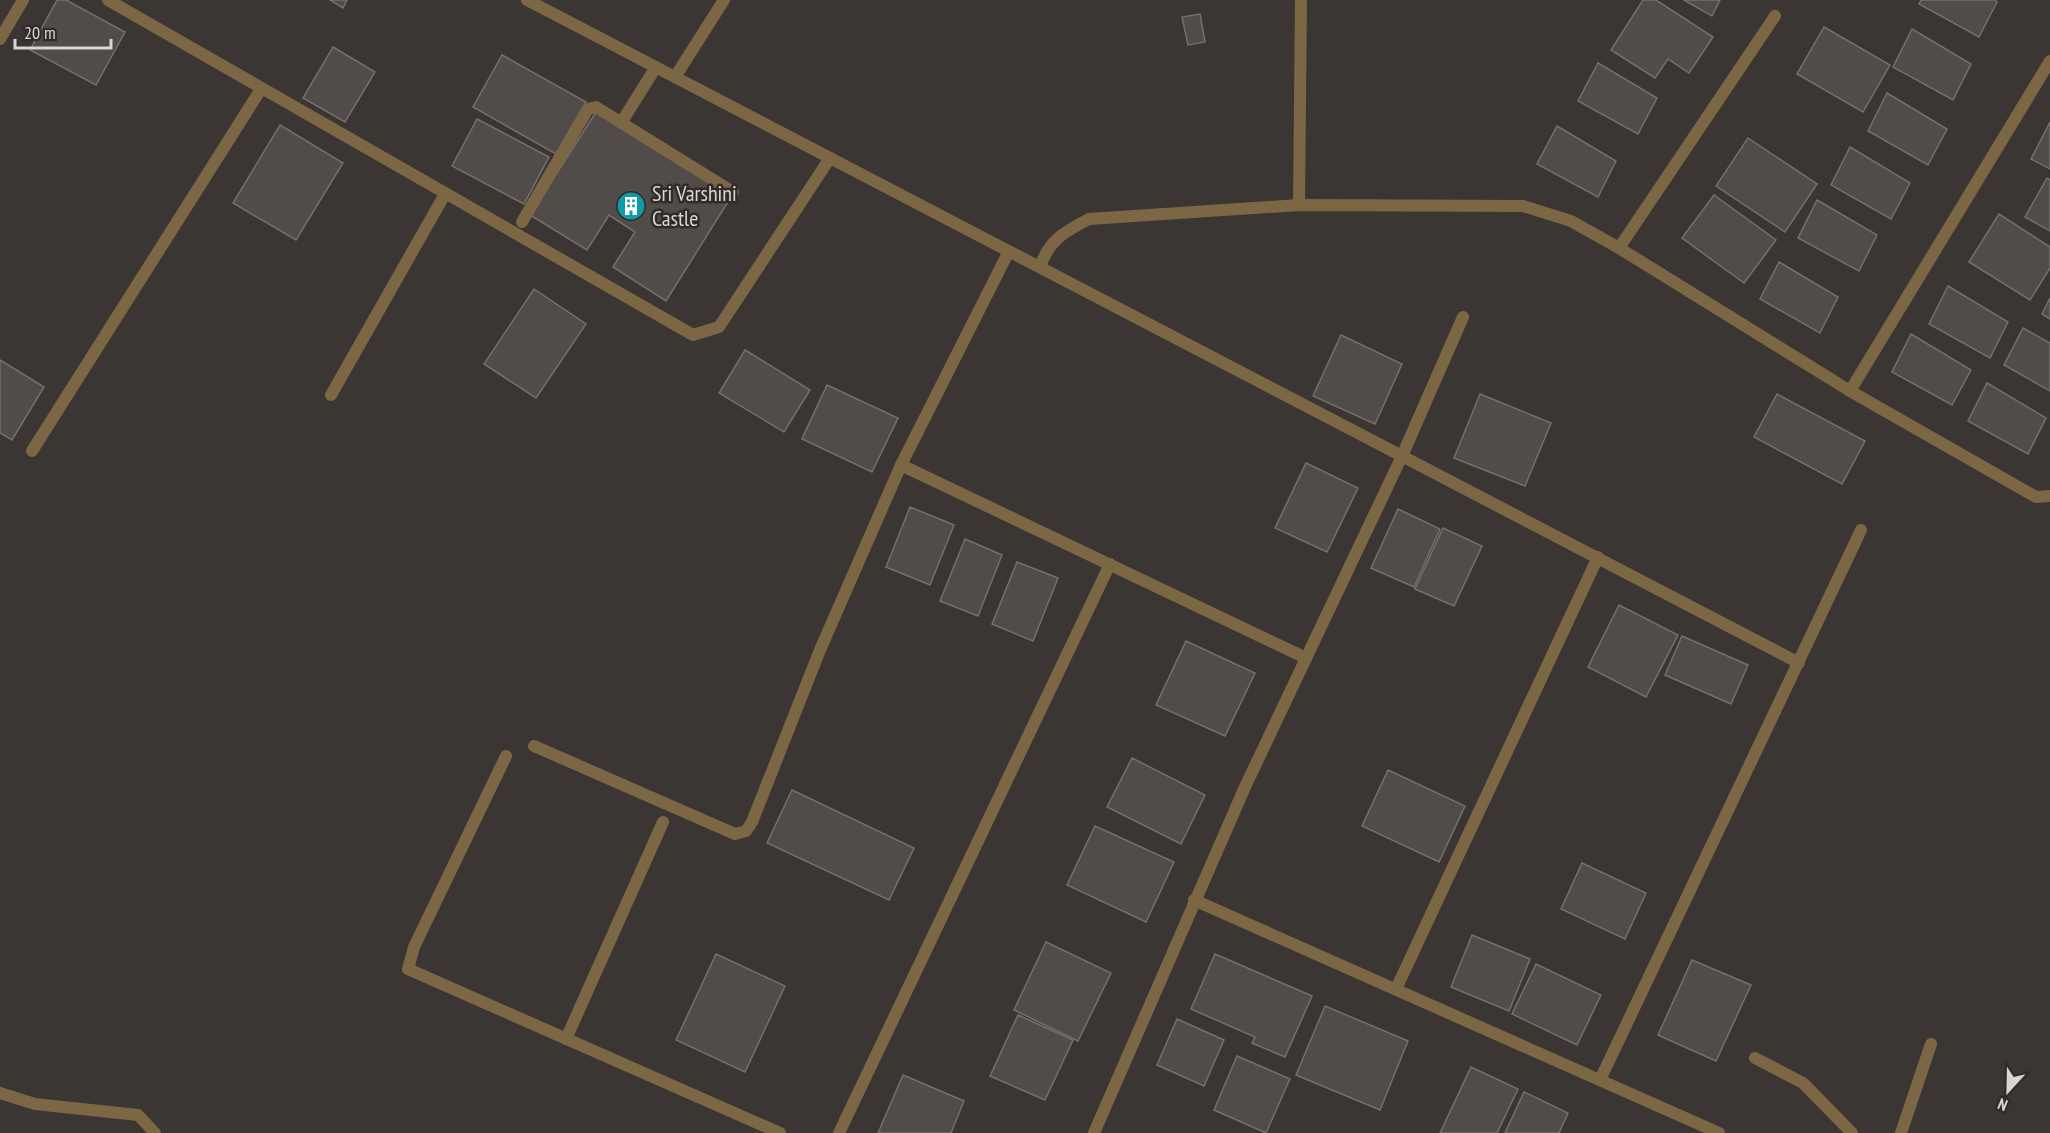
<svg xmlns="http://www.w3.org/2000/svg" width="2050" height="1133" font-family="'PT Sans Narrow',sans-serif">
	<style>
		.building { fill: #514b49; stroke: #766f6c; stroke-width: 1.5 }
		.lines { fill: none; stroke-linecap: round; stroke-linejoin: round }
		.minor { stroke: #7c6744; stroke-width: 12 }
		.labels { text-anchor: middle; stroke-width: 5; stroke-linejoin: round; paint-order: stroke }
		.poi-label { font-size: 22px; fill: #dad6d5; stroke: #312b29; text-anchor: start }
	</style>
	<rect width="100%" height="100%" fill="#3b3533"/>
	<!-- building -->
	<g class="building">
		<path d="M 57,0 L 66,0 L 125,32 L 96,85 L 30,50 Z"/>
		<path d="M 330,0 L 347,0 L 343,8 Z"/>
		<path d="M 1643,0 L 1656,0 L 1713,37 L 1689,73 L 1668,59 L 1655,78 L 1611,50 Z"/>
		<path d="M 1684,0 L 1720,0 L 1712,16 Z"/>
		<path d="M 1921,0 L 1995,0 L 1997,2 L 1979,37 L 1919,4 Z"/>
		<path d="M 1200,14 L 1205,42 L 1188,45 L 1182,17 Z"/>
		<path d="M 1824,27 L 1890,65 L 1863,112 L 1797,74 Z"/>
		<path d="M 1912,29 L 1971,64 L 1953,100 L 1893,67 Z"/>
		<path d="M 333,47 L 375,72 L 345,122 L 303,98 Z"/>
		<path d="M 502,55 L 586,102 L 556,154 L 473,107 Z"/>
		<path d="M 1598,63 L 1657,98 L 1638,134 L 1578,101 Z"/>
		<path d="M 1887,93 L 1947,129 L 1928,165 L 1868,131 Z"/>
		<path d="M 596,112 L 731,197 L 666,301 L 613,267 L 635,232 L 609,215 L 587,250 L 530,215 Z"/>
		<path d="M 477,119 L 549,157 L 524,204 L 452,166 Z"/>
		<path d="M 2050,122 L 2050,169 L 2031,159 Z"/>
		<path d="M 280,125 L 343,163 L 296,240 L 233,203 Z"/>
		<path d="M 1557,126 L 1616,161 L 1598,197 L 1537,164 Z"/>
		<path d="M 1748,138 L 1817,184 L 1785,232 L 1716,186 Z"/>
		<path d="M 1850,147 L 1910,183 L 1891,219 L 1831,185 Z"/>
		<path d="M 2047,178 L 2050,180 L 2050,231 L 2025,217 Z"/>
		<path d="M 1714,195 L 1776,240 L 1744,283 L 1682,238 Z"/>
		<path d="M 1817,200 L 1877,235 L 1859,271 L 1798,238 Z"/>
		<path d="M 1999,214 L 2050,247 L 2050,268 L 2030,300 L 1969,262 Z"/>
		<path d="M 1779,262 L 1838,297 L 1820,333 L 1760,299 Z"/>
		<path d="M 1948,286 L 2008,322 L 1990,358 L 1929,324 Z"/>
		<path d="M 534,289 L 586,324 L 536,398 L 484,364 Z"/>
		<path d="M 2050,298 L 2050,319 L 2042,314 Z"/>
		<path d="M 2023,328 L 2050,343 L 2050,391 L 2004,365 Z"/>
		<path d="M 1911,334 L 1971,370 L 1952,405 L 1892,372 Z"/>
		<path d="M 1341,335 L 1402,364 L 1375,424 L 1313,396 Z"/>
		<path d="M 745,350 L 810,390 L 784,432 L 719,393 Z"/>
		<path d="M 0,360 L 44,387 L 12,440 L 0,433 Z"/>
		<path d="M 1987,383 L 2046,418 L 2028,454 L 1968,421 Z"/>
		<path d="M 827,385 L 898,418 L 872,472 L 802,439 Z"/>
		<path d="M 1480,394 L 1551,423 L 1525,486 L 1454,458 Z"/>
		<path d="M 1777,394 L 1865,441 L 1842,484 L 1754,437 Z"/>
		<path d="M 1306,463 L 1358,488 L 1327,552 L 1275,528 Z"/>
		<path d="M 910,507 L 954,525 L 930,585 L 886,567 Z"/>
		<path d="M 1398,509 L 1440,529 L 1414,587 L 1371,568 Z"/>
		<path d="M 1443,528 L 1482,546 L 1454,606 L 1415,589 Z"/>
		<path d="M 965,539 L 1002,555 L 978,616 L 940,601 Z"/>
		<path d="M 1017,562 L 1058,578 L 1033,641 L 992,624 Z"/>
		<path d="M 1619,605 L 1678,635 L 1646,697 L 1588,667 Z"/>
		<path d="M 1682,636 L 1748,665 L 1731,704 L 1665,675 Z"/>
		<path d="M 1186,641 L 1255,673 L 1225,736 L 1156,705 Z"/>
		<path d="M 1132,758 L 1205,795 L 1181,844 L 1107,807 Z"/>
		<path d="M 1388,770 L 1465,806 L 1439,862 L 1362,826 Z"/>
		<path d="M 792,790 L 914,848 L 889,900 L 767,843 Z"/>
		<path d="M 1095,826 L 1174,862 L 1146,922 L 1067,885 Z"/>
		<path d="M 1582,863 L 1646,893 L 1625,939 L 1561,909 Z"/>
		<path d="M 1472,935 L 1530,959 L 1509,1011 L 1451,987 Z"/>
		<path d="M 1046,942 L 1111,973 L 1078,1041 L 1014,1010 Z"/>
		<path d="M 716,954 L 785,986 L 745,1072 L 676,1040 Z"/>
		<path d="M 1215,954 L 1312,996 L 1285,1057 L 1252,1043 L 1255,1037 L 1191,1009 Z"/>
		<path d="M 1692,960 L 1751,985 L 1716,1061 L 1658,1035 Z"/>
		<path d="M 1536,964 L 1601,995 L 1577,1045 L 1512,1014 Z"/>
		<path d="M 1325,1006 L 1408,1041 L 1380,1110 L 1296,1075 Z"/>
		<path d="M 1018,1015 L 1073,1040 L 1045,1100 L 990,1076 Z"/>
		<path d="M 1177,1019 L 1224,1040 L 1204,1086 L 1157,1065 Z"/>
		<path d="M 1237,1056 L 1290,1079 L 1266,1133 L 1214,1110 Z"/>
		<path d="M 1471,1067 L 1518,1089 L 1497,1133 L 1440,1133 Z"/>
		<path d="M 903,1075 L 964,1101 L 951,1133 L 878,1133 Z"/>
		<path d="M 1524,1092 L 1568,1113 L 1559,1133 L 1505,1133 Z"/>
	</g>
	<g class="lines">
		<!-- minor -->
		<g class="minor">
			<path d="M 108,0 L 693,335 L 719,327 L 830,158"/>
			<path d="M 527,0 L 1799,663"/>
			<path d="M 0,39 L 23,0"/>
			<path d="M 675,77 L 724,0"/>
			<path d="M 621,123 L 656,67"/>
			<path d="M 1299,205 L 1301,0"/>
			<path d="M 522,222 L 588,109 L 596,107 L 733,192"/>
			<path d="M 1619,248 L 1775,16"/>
			<path d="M 1040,267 C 1049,240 1064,232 1089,219 L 1299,205 L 1523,206 L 1571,221 L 1619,248 L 1850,391 L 2036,497 L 2050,496"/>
			<path d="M 1850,391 L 2050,61"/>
			<path d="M 331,395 L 445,194"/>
			<path d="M 32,451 L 261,89"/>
			<path d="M 901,465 L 1306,658"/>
			<path d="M 534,746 L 735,834 L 746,831 L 752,822 L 820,650 L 901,465 L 1009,251"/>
			<path d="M 506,756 L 414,947 L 408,969 L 780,1133"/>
			<path d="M 1194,900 L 1719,1133"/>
			<path d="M 1396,989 L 1598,557"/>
			<path d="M 566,1039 L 663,822"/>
			<path d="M 1755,1058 L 1803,1083 L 1852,1133"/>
			<path d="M 1600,1080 L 1861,530"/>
			<path d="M 0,1093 L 35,1104 L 138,1115 L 155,1133"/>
			<path d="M 839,1133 L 1110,564"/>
			<path d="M 1094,1133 L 1245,787 L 1402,456 L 1463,317"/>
			<path d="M 1901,1133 L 1931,1044"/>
		</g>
	</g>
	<!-- icons -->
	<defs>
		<g id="building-disc" transform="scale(1.5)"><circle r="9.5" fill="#0f9aa8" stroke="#312b29"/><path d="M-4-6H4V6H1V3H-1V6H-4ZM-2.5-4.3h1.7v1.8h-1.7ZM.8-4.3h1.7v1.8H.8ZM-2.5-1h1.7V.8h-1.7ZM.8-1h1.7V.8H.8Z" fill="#fff"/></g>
	</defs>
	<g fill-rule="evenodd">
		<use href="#building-disc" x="631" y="206"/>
	</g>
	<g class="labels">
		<!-- poi labels -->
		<g class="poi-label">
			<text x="652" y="201">Sri Varshini<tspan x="652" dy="25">Castle</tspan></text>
		</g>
	</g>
	<!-- north arrow -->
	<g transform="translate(2008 1091) rotate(202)" stroke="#312b29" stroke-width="4.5" paint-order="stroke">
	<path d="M0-4.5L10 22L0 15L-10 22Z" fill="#dad6d5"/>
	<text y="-9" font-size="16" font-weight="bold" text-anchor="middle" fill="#dad6d5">N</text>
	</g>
	<!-- scale -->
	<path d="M15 39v9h96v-9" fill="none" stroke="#dad6d5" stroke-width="3"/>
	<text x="24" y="39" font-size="18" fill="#dad6d5" stroke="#312b29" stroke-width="4.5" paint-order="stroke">20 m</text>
</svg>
